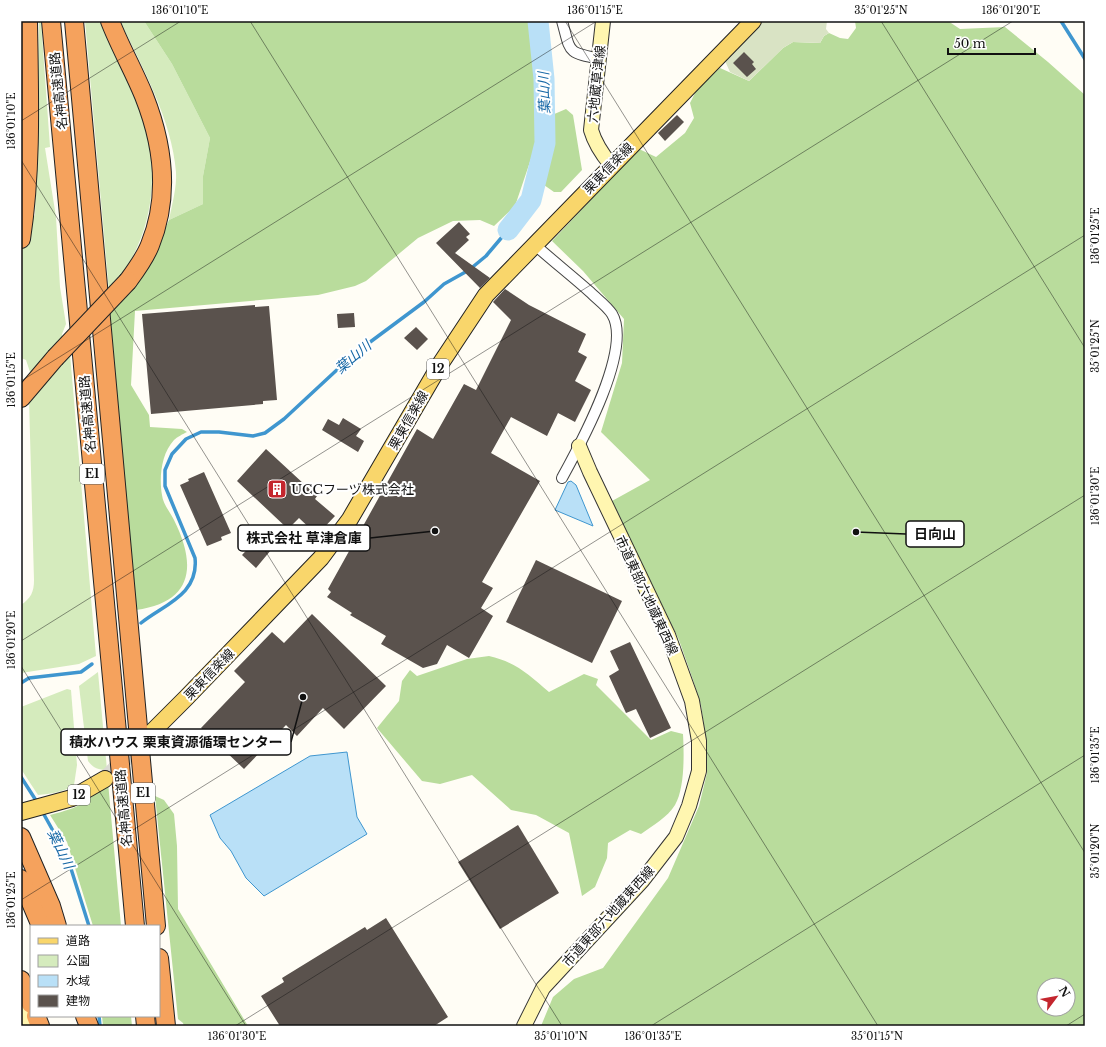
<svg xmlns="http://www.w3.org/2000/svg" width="1106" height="1047" font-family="'Libre Baskerville','Noto Sans JP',serif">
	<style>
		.green { fill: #d5ebbd }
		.forest { fill: #b9dc9c; fill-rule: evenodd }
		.cemetery { fill: #d9e3c4 }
		.water { fill: #b9e0f7; stroke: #3f96cf }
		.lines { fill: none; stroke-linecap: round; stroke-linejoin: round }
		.stream { stroke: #3f96cf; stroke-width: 3.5 }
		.river { stroke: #b9e0f7; stroke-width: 21 }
		.building { fill: #5a524d }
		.primary-tunnel { stroke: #dbdad3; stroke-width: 16; stroke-dasharray: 16 8; stroke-linecap: butt }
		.street-casing { stroke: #444; stroke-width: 12 }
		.secondary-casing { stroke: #333; stroke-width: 16 }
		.primary-casing { stroke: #222; stroke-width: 18 }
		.highway-casing { stroke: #222; stroke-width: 20 }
		.street { stroke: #fff; stroke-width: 10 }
		.secondary { stroke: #fff6b0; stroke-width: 14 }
		.primary { stroke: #f9d66b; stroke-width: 16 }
		.highway { stroke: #f5a25d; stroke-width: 18 }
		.highway-bridge-casing { stroke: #222; stroke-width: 20; stroke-linecap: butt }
		.highway-bridge { stroke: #f5a25d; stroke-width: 18 }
		.ticks { fill: none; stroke: #111; stroke-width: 1; stroke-opacity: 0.45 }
		.labels { text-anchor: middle; stroke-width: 4; stroke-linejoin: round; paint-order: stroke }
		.shield { fill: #fff; stroke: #585858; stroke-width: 1 }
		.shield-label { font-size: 12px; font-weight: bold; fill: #111 }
		.street-label { font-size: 13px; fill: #111; stroke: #fff }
		.poi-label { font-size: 13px; fill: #111; stroke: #fff; text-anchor: start }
		.water-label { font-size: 14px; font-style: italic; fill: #1768a6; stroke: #fff }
		.leader { fill: none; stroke: #111; stroke-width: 1.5 }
		.callout-dot { fill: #111; stroke: #fff; stroke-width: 1.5 }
		.callout { fill: #fff; stroke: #111; stroke-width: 1.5 }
		.callout-label { font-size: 14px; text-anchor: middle; font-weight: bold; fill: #111 }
		.neatline { fill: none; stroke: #111; stroke-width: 1.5 }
		.ticks-label { font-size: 10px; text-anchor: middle; fill: #111 }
	</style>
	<rect width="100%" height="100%" fill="#fffdf5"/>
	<!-- green -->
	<g class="green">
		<path d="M 39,21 L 41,21 L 50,147 L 45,148 L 56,217 L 60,287 L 66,324 L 62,334 L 63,339 L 30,372 L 26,360 L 21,358 L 21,231 L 35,215 Z"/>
		<path d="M 85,21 L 101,21 C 112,52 128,80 140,111 C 163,174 153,241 109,291 Z"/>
		<path d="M 120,21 L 144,21 L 172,64 L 210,138 L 203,176 L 203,204 L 169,220 C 172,204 177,187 176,172 C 172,120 142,67 120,21 Z"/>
		<path d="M 70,354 L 96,656 L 79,664 L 21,673 L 21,605 C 31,598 34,592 34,580 L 29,399 Z"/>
		<path d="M 98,672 L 107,770 C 98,770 93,768 88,761 L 79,686 Z"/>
		<path d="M 67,689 L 71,690 L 77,765 L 74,785 C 64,792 50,794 38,795 L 21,769 L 21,707 Z"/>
	</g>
	<!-- forest -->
	<g class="forest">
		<path d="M 144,21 L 528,21 L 534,55 L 538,108 L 537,141 L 515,206 L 494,226 L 480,220 L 453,221 L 418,238 L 366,281 L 355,286 L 318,295 L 135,311 L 131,385 L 149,415 L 150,427 L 182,429 L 187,432 C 183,434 177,437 174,440 C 161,454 159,478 162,495 C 163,504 170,512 174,520 C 197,566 193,602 136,610 L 110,313 L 146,272 L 169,220 L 203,204 L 203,176 L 210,138 L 172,64 Z"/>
		<path d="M 855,21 L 948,21 L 960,29 L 1005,27 L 1048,62 L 1085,95 L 1085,1026 L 541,1026 L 553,997 L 574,979 L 603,968 L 668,878 L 699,806 L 707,773 L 706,739 L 701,705 L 692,677 L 679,640 L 612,501 L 650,480 L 601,432 L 622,363 L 624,319 L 583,271 L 552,241 L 639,149 L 656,157 L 685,133 L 694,118 L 690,103 L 697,89 L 720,68 L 749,81 L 783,48 L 793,42 L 820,43 L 824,36 L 829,33 L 840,38 L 848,39 L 856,28 ZM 1044,985 L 1068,985 L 1068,1009 L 1044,1009 Z"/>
		<path d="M 566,109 L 573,115 L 582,170 L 561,192 L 554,192 L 544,185 L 551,142 L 552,115 Z"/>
		<path d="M 489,656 C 516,662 529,675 549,692 L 584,674 L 598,679 L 596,685 L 651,740 L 671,731 L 683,734 C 684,753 685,788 675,805 C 668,817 652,826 641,834 L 630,830 L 608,843 L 607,858 L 595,887 L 582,896 L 569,833 L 536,815 L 511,810 L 472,775 L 440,784 L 422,781 L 377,728 L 399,701 L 402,681 L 410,670 L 417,676 L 467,659 Z"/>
		<path d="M 108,782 L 121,926 L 93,926 L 67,842 L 50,815 C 81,807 85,804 108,782 Z"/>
		<path d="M 155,796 L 164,800 L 174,814 L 177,846 L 178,909 L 248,1026 L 184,1026 L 183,1023 L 178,1019 Z"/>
		<path d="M 102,1016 L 131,1016 L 132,1026 L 103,1026 Z"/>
	</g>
	<!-- cemetery -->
	<path class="cemetery" d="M 761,21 L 827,21 L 826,29 L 829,33 L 824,36 L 820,43 L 793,42 L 783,48 L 749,81 L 730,72 L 725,61 Z"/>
	<!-- water -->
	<g class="water">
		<path d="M 571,481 L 576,485 L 593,526 L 555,510 L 568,482 Z"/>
		<path d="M 347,752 L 357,817 L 367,834 L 264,896 L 246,878 L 231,851 L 220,838 L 210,815 L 310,756 Z"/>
	</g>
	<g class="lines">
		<!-- stream -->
		<g class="stream">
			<path d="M 1061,21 L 1085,59"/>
			<path d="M 141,623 C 163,605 199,595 195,558 L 165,486 L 165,470 L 172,454 L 186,439 L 201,432 L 219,432 L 253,436 L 265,433 L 284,419 L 354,354 L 424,302 L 444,284 L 469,270 L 486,256 L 508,230"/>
			<path d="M 21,683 L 29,678 L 81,672 L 92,664"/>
			<path d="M 21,777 L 37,802"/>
			<path d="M 42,811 L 67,856 L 89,926"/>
			<path d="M 99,1016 L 100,1026"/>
		</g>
		<!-- river -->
		<path class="river" d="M 508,230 L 531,200 L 545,143 L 544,79 L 538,21"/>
	</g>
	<!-- building -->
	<g class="building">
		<path d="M 744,52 L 754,62 L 752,64 L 756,69 L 747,77 L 733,63 Z"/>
		<path d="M 677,115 L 684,122 L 665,141 L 658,133 Z"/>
		<path d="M 459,222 L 470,234 L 466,237 L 469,240 L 455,253 L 490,278 L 480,288 L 436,243 Z"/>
		<path d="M 505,289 L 529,305 L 586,334 L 578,352 L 587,357 L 575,381 L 591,390 L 575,422 L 558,413 L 547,436 L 511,417 L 491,453 L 540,481 L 482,582 L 493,588 L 481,608 L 493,616 L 469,658 L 447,645 L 437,664 L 423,668 L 381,644 L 386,636 L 350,615 L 352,613 L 327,597 L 331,592 L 328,589 L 417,429 L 433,439 L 464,384 L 476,390 L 511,320 L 493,302 Z"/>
		<path d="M 255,305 L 255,307 L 269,306 L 277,400 L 263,401 L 263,404 L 151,414 L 142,314 Z"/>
		<path d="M 354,313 L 355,327 L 338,328 L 337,314 Z"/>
		<path d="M 416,327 L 428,339 L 417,350 L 404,338 Z"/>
		<path d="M 343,418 L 361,429 L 356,436 L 364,441 L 358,452 L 322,430 L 328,419 L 339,425 Z"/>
		<path d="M 266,449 L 317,496 L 315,499 L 335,516 L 317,535 L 299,518 L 288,529 L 237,481 Z"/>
		<path d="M 204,472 L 231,533 L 221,537 L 222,540 L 207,546 L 180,485 L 189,481 L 188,479 Z"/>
		<path d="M 266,534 L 276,544 L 256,568 L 242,555 L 256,540 L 258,542 Z"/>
		<path d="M 536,560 L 622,601 L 592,663 L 506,622 Z"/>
		<path d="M 312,614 L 386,686 L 344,729 L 323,708 L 297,736 L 286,725 L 244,769 L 201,728 L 245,682 L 234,671 L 272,632 L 284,643 Z"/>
		<path d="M 630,642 L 671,728 L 650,738 L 636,709 L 626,713 L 609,676 L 619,670 L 610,651 Z"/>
		<path d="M 518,825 L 559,893 L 500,929 L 458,862 Z"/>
		<path d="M 386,918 L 448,1017 L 434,1026 L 280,1026 L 261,996 L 284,982 L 282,978 L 365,927 L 367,930 Z"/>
	</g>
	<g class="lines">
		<!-- primary-tunnel -->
		<path class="primary-tunnel" d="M 105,779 L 147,737"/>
		<!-- street casing -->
		<g class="street-casing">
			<g id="street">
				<path d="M 562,21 C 571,53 566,52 600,59"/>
				<path d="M 535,245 C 553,261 572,276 590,292 C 597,299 607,306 612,314 C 633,349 580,445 562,478"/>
			</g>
		</g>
		<!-- secondary casing -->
		<g class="secondary-casing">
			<g id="secondary">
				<path d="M 603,21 L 591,130 C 595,144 602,154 611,165"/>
				<path d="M 21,1006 L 31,1026"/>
				<path d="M 524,1026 L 543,988 L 642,881 L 676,837 L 689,806 L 699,771 L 699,741 L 692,701 L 668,635 L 590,472 L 579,446"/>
			</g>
		</g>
		<!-- primary casing -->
		<g class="primary-casing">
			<g id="primary">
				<path d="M 148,736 L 186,698 L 321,558 L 350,519 L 441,363 L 486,295 L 753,21"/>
				<path d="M 21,812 L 72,798 L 105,779"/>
			</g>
		</g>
		<!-- highway casing -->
		<g class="highway-casing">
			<g id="highway">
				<path d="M 51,21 L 135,926"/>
				<path d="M 74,21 L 156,926"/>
				<path d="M 110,21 C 120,47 134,71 144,96 C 163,144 170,196 150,245 C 145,258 136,270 128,281"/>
				<path d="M 21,239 C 32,167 29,93 28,21"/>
				<path d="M 21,398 L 55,358"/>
				<path d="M 21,837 L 51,906 L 57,926"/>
				<path d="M 21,879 L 41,926"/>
				<path d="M 159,958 L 166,1026"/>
				<path d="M 21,980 L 31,1004"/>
				<path d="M 36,1016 L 40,1026"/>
				<path d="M 85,1016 L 89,1026"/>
				<path d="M 145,1016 L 146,1026"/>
			</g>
		</g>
		<!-- street -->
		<use href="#street" class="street"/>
		<!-- secondary -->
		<use href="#secondary" class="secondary"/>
		<!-- primary -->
		<use href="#primary" class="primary"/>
		<!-- highway -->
		<use href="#highway" class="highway"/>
		<!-- highway-bridge casing -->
		<g class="highway-bridge-casing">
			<path id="highway-bridge" d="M 55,358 L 128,281"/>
		</g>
		<!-- highway-bridge -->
		<use href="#highway-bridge" class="highway-bridge"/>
	</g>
	<!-- ticks -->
	<path class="ticks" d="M 250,21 L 878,1026M 565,21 L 1085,853M 881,21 L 1085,348M 21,121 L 181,21M 21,160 L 562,1026M 21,381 L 597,21M 21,641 L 1013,21M 21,666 L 246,1026M 21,900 L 1085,235M 235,1026 L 1085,495M 651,1026 L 1085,755M 1066,1026 L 1085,1014"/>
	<!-- icons -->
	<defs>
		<g id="building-square" transform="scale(1)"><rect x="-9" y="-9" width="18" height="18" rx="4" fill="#c4262e" stroke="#fff"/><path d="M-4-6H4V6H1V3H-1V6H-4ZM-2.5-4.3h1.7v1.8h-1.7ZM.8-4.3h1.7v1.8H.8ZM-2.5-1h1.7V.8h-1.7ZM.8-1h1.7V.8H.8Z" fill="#fff"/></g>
	</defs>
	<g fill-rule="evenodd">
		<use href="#building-square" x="277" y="489"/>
	</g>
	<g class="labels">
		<!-- shield labels -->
		<g class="shield">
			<rect x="427" y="359" width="22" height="20" rx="3"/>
			<rect x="80" y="464" width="24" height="20" rx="3"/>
			<rect x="131" y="783" width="24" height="20" rx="3"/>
			<rect x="68" y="785" width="22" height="20" rx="3"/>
		</g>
		<g class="shield-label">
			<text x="438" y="373">12</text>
			<text x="92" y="478">E1</text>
			<text x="143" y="797">E1</text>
			<text x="79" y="799">12</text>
		</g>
		<!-- street labels -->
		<g class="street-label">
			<text transform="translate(596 84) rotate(-84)" y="5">六地蔵草津線</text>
			<text transform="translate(58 91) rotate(-96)" y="5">名神高速道路</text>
			<text transform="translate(608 168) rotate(-46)" y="5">栗東信楽線</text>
			<text transform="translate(87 414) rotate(-95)" y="5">名神高速道路</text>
			<text transform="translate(408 420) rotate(-60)" y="5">栗東信楽線</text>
			<text transform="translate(647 595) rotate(65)" y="5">市道東部六地蔵東西線</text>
			<text transform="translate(209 674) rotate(-46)" y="5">栗東信楽線</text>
			<text transform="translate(123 808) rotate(-95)" y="5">名神高速道路</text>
			<text transform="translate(608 916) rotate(-48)" y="5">市道東部六地蔵東西線</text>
		</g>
		<!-- poi labels -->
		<g class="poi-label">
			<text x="291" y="494">UCCフーヅ株式会社</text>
		</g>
		<!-- water labels -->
		<g class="water-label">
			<text transform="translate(544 93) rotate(-92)" y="5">葉山川</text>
			<text transform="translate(353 357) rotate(-40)" y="5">葉山川</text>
			<text transform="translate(61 849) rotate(64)" y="5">葉山川</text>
		</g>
	</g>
	<!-- callouts -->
	<path class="leader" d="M856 532L906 534M435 531L370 538M303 697L291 742"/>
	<g class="callout-dot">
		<circle cx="856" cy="532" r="4"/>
		<circle cx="435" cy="531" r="4"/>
		<circle cx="303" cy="697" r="4"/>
	</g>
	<g class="callout">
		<rect x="906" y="521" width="58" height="26" rx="4"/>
		<rect x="238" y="525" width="132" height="26" rx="4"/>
		<rect x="61" y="729" width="230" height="26" rx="4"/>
	</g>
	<g class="callout-label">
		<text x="935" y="539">日向山</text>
		<text x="304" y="543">株式会社 草津倉庫</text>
		<text x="176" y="747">積水ハウス 栗東資源循環センター</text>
	</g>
	<!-- border -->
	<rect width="1106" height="1047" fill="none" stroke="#ffffff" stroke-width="44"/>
	<!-- legend -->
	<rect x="30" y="925" width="130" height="92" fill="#ffffff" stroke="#a0a0a0"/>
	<rect x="38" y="938" width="20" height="6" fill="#f9d66b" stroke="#a0a0a0"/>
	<text x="66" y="945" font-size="12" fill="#111111">道路</text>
	<rect x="38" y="955" width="20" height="12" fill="#d5ebbd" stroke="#a0a0a0"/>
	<text x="66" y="965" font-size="12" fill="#111111">公園</text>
	<rect x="38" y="975" width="20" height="12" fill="#b9e0f7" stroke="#a0a0a0"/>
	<text x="66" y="985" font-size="12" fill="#111111">水域</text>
	<rect x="38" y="995" width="20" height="12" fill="#5a524d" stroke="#a0a0a0"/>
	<text x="66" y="1005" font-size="12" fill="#111111">建物</text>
	<!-- north arrow -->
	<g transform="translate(1056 997) rotate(58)"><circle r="19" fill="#ffffff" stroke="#a0a0a0"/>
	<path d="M0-3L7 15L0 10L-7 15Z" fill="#c4262e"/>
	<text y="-6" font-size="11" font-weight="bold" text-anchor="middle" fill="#111111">N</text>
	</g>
	<!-- scale -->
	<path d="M948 48v6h87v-6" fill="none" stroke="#111111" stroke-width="2"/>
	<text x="954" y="48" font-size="12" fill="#111111" stroke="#ffffff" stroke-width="3" paint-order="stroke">50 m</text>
	<rect x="22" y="22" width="1062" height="1003" class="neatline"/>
	<g class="ticks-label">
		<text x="180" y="14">136°01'10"E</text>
		<text x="595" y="14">136°01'15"E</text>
		<text x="881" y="14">35°01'25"N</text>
		<text x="1011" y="14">136°01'20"E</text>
		<text transform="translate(11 121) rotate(-90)" y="4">136°01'10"E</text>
		<text transform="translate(1095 236) rotate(-90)" y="4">136°01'25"E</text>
		<text transform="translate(1095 346) rotate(-90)" y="4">35°01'25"N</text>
		<text transform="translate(11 380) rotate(-90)" y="4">136°01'15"E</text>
		<text transform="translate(1095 496) rotate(-90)" y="4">136°01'30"E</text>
		<text transform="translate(11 640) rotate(-90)" y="4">136°01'20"E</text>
		<text transform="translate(1095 755) rotate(-90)" y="4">136°01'35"E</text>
		<text transform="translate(1095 851) rotate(-90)" y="4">35°01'20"N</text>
		<text transform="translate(11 900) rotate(-90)" y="4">136°01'25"E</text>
		<text x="237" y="1040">136°01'30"E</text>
		<text x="561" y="1040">35°01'10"N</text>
		<text x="653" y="1040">136°01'35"E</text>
		<text x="877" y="1040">35°01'15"N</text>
	</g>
</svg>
